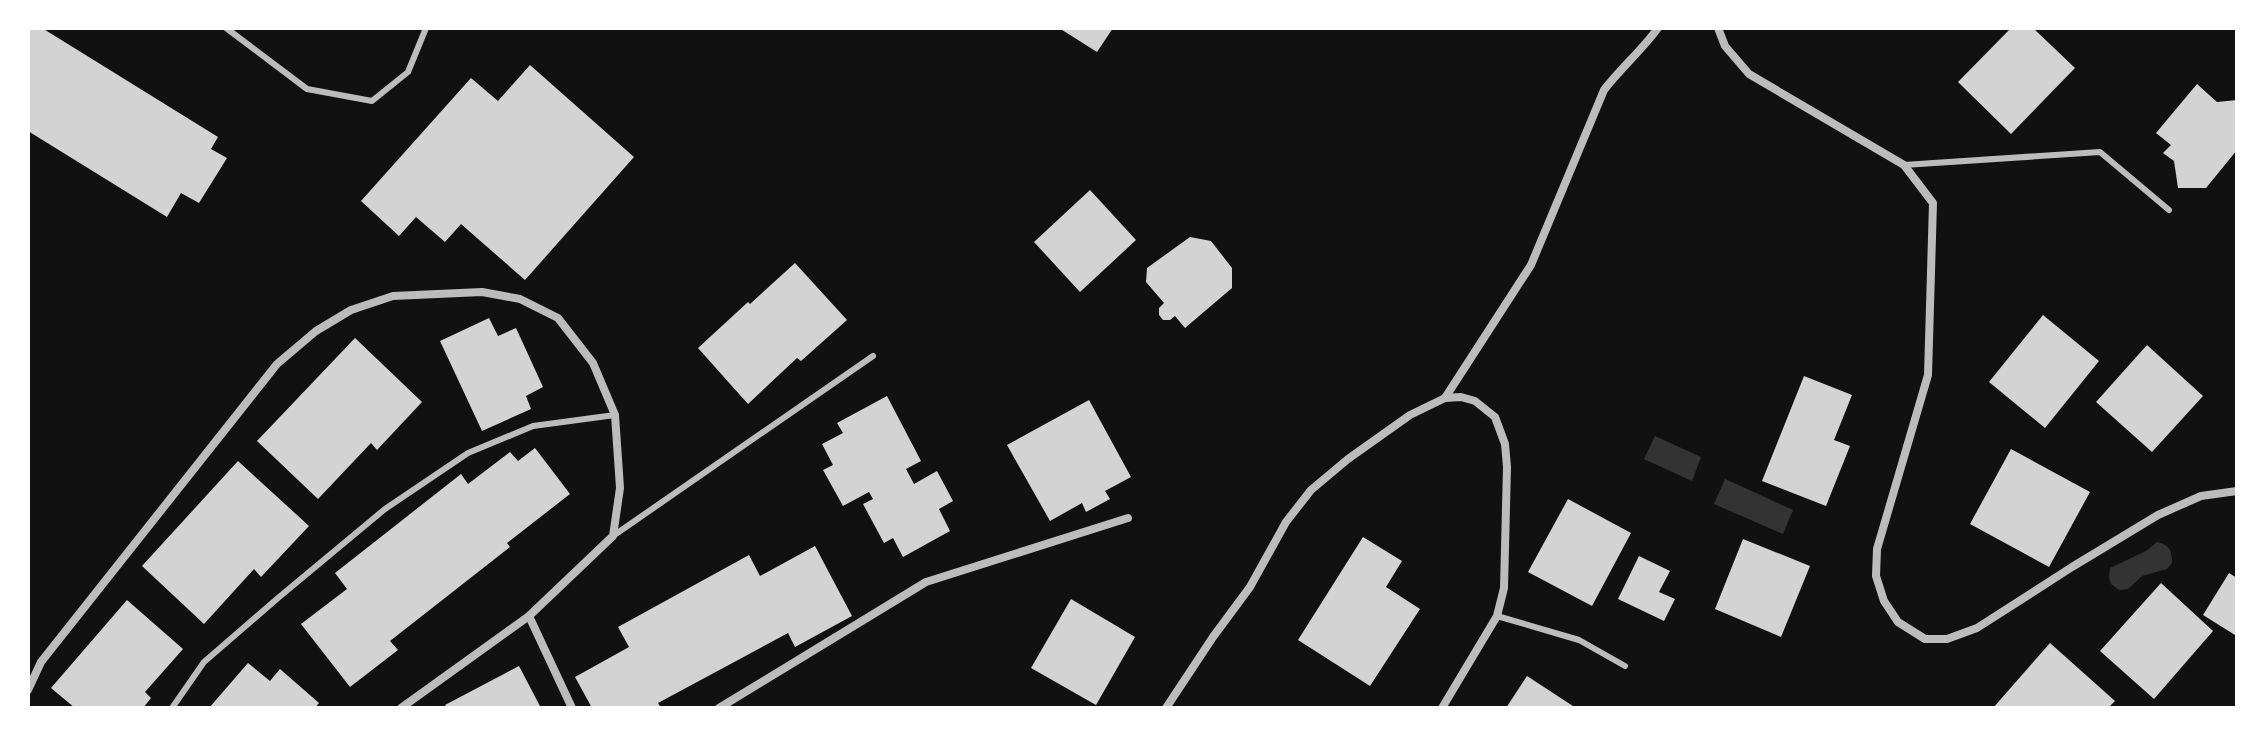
<svg xmlns="http://www.w3.org/2000/svg" width="2265" height="736" font-family="Manrope,sans-serif">
	<style>
		.water { fill: #333 }
		.building { fill: #d3d3d3 }
		.lines { fill: none; stroke-linecap: round; stroke-linejoin: round }
		.service { stroke: #bcbcbc; stroke-width: 6 }
		.minor { stroke: #bcbcbc; stroke-width: 8 }
	</style>
	<rect width="100%" height="100%" fill="#111"/>
	<!-- water -->
	<g class="water">
		<path d="M 1655,436 L 1701,457 L 1692,481 L 1644,459 Z"/>
		<path d="M 1725,479 L 1793,510 L 1783,534 L 1714,504 Z"/>
		<path d="M 2157,542 C 2170,545 2172,551 2172,563 L 2167,569 L 2142,576 L 2128,589 L 2119,590 L 2111,584 L 2109,577 L 2110,568 L 2146,551 Z"/>
	</g>
	<!-- building -->
	<g class="building">
		<path d="M 28,28 L 42,28 L 218,137 L 211,149 L 227,158 L 199,203 L 181,193 L 167,217 L 28,131 Z"/>
		<path d="M 1059,28 L 1113,28 L 1097,52 Z"/>
		<path d="M 2011,28 L 2033,28 L 2075,68 L 2011,134 L 1958,82 Z"/>
		<path d="M 530,65 L 634,157 L 525,280 L 461,224 L 445,242 L 416,217 L 399,236 L 361,201 L 471,78 L 498,101 Z"/>
		<path d="M 2197,84 L 2217,102 L 2237,100 L 2237,150 L 2206,188 L 2178,188 L 2174,161 L 2163,153 L 2171,145 L 2156,133 Z"/>
		<path d="M 1090,190 L 1136,240 L 1080,292 L 1034,242 Z"/>
		<path d="M 1190,237 L 1211,241 L 1232,268 L 1232,288 L 1185,328 L 1175,316 L 1170,320 L 1163,320 L 1159,315 L 1159,308 L 1164,303 L 1146,282 L 1147,268 Z"/>
		<path d="M 795,263 L 847,320 L 801,361 L 797,358 L 748,404 L 698,348 L 748,302 L 750,304 Z"/>
		<path d="M 2043,315 L 2099,361 L 2045,428 L 1989,382 Z"/>
		<path d="M 489,318 L 498,336 L 516,328 L 543,387 L 526,396 L 531,409 L 482,431 L 440,341 Z"/>
		<path d="M 355,338 L 422,402 L 377,450 L 371,443 L 318,499 L 257,441 Z"/>
		<path d="M 2147,345 L 2203,396 L 2152,452 L 2096,402 Z"/>
		<path d="M 1804,376 L 1852,395 L 1834,440 L 1850,446 L 1826,506 L 1762,481 Z"/>
		<path d="M 887,396 L 921,461 L 906,469 L 914,484 L 937,471 L 953,501 L 939,509 L 950,531 L 903,557 L 893,538 L 884,543 L 863,504 L 873,499 L 869,492 L 843,506 L 823,470 L 833,465 L 822,444 L 843,433 L 837,423 Z"/>
		<path d="M 1089,400 L 1131,477 L 1105,491 L 1110,499 L 1086,512 L 1082,503 L 1050,521 L 1007,445 Z"/>
		<path d="M 535,448 L 570,494 L 507,543 L 510,547 L 390,641 L 398,650 L 350,687 L 301,624 L 347,589 L 335,573 L 461,474 L 468,484 L 510,452 L 518,461 Z"/>
		<path d="M 2011,449 L 2090,492 L 2049,567 L 1970,524 Z"/>
		<path d="M 238,461 L 309,526 L 261,577 L 254,569 L 204,624 L 142,566 Z"/>
		<path d="M 1568,499 L 1631,533 L 1592,606 L 1528,572 Z"/>
		<path d="M 1363,537 L 1402,561 L 1386,587 L 1420,609 L 1370,686 L 1298,640 Z"/>
		<path d="M 1743,539 L 1810,566 L 1781,637 L 1715,609 Z"/>
		<path d="M 815,546 L 852,616 L 795,647 L 788,633 L 658,703 L 661,708 L 592,708 L 575,677 L 629,647 L 618,627 L 749,555 L 760,576 Z"/>
		<path d="M 1639,556 L 1670,571 L 1659,592 L 1675,599 L 1664,621 L 1618,599 Z"/>
		<path d="M 2229,573 L 2237,578 L 2237,632 L 2235,635 L 2203,615 Z"/>
		<path d="M 2161,583 L 2213,631 L 2154,699 L 2100,651 Z"/>
		<path d="M 1071,599 L 1135,637 L 1096,705 L 1031,668 Z"/>
		<path d="M 127,600 L 183,649 L 145,692 L 151,698 L 143,708 L 75,708 L 51,688 Z"/>
		<path d="M 2050,643 L 2115,701 L 2108,708 L 1993,708 Z"/>
		<path d="M 248,663 L 270,681 L 280,669 L 319,703 L 315,708 L 209,708 Z"/>
		<path d="M 519,666 L 541,708 L 447,708 L 445,705 Z"/>
		<path d="M 1527,676 L 1576,708 L 1506,708 Z"/>
	</g>
	<g class="lines">
		<!-- service -->
		<g class="service">
			<path d="M 226,28 L 307,89 L 372,101 L 408,72 L 426,28"/>
			<path d="M 1904,165 L 2100,152 L 2169,210"/>
			<path d="M 613,536 L 873,356"/>
			<path d="M 1497,616 L 1579,640 L 1625,666"/>
			<path d="M 172,708 L 204,662 L 278,598 L 385,509 L 468,453 L 533,426 L 615,415"/>
		</g>
		<!-- minor -->
		<g class="minor">
			<path d="M 1718,28 L 1725,46 L 1749,74 L 1904,165 L 1933,203 L 1928,375 L 1877,549 L 1876,576 L 1884,601 L 1898,622 L 1925,639 L 1947,639 L 1977,628 L 2072,567 L 2158,515 L 2201,496 L 2237,491"/>
			<path d="M 529,616 L 572,708"/>
			<path d="M 28,690 L 41,662 L 277,364 L 316,331 L 351,310 L 393,296 L 482,292 L 520,299 L 558,318 L 593,363 L 615,415 L 620,488 L 613,536 L 529,616 L 401,708"/>
			<path d="M 719,708 L 926,582 L 1128,518"/>
			<path d="M 1166,708 L 1213,637 L 1250,587 L 1286,522 L 1311,490 L 1348,459 L 1410,415 L 1445,398 L 1531,265 L 1604,90 C 1621,68 1642,50 1658,28"/>
			<path d="M 1442,708 L 1497,616 L 1504,588 L 1507,467 L 1505,444 L 1495,417 L 1475,401 L 1461,397 L 1445,398"/>
		</g>
	</g>
	<!-- border -->
	<rect width="2265" height="736" fill="none" stroke="#ffffff" stroke-width="60"/>
</svg>
